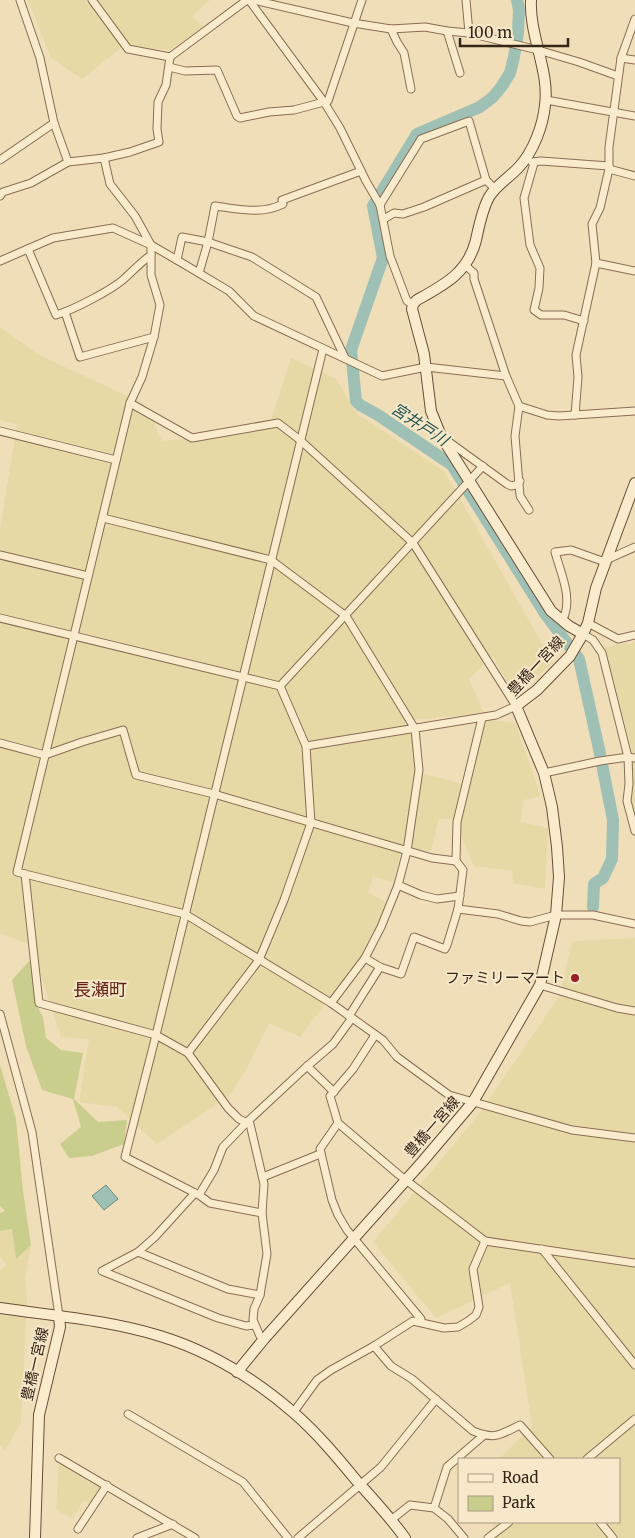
<svg xmlns="http://www.w3.org/2000/svg" width="635" height="1538" font-family="Merriweather,'Noto Sans JP',serif">
	<style>
		.farmland { fill: #e6d9a6 }
		.green { fill: #c9ce8d }
		.water { fill: #9ec0b5; stroke: #668e82 }
		.lines { fill: none; stroke-linecap: round; stroke-linejoin: round }
		.river { stroke: #9ec0b5; stroke-width: 12 }
		.street-casing { stroke: #886d53; stroke-width: 9 }
		.secondary-casing { stroke: #694e37; stroke-width: 12 }
		.street { stroke: #fbebcd; stroke-width: 7 }
		.secondary { stroke: #fbebcd; stroke-width: 10 }
		.poi-dot { fill: #9a1f25; stroke: #f7e8c9; stroke-width: 2 }
		.labels { text-anchor: middle; stroke-width: 4; stroke-linejoin: round; paint-order: stroke }
		.street-label { font-size: 15px; fill: #352619; stroke: #f7e8c9 }
		.poi-label { font-size: 15px; fill: #352619; stroke: #f7e8c9; text-anchor: end }
		.water-label { font-size: 16px; font-style: italic; fill: #275652; stroke: #f7e8c9 }
		.quarter-label { font-size: 18px; fill: #652316; stroke: #f7e8c9 }
	</style>
	<rect width="100%" height="100%" fill="#f0deb9"/>
	<!-- farmland -->
	<g class="farmland">
		<path d="M 28,0 L 210,0 L 192,16 L 203,27 L 169,50 L 122,47 L 82,79 L 51,58 Z"/>
		<path d="M 0,327 L 39,355 L 145,404 L 162,441 L 268,429 L 291,358 L 337,379 L 355,412 L 445,472 L 553,663 L 514,695 L 493,656 L 469,679 L 484,713 L 414,720 L 424,774 L 468,785 L 487,720 L 515,723 L 541,796 L 523,800 L 521,822 L 548,828 L 545,889 L 513,883 L 512,871 L 474,866 L 454,820 L 439,818 L 431,851 L 402,847 L 393,882 L 373,876 L 368,892 L 394,907 L 367,950 L 300,1037 L 269,1023 L 247,1068 L 229,1096 L 157,1144 L 117,1107 L 79,1102 L 89,1039 L 61,1037 L 31,945 L 0,933 L 0,530 L 17,424 L 0,420 Z"/>
		<path d="M 635,642 L 635,817 L 630,801 L 633,783 L 633,753 L 604,647 Z"/>
		<path d="M 635,938 L 635,1538 L 483,1538 L 494,1528 L 492,1522 L 619,1522 L 619,1459 L 499,1459 L 532,1426 L 510,1283 L 436,1318 L 373,1242 L 479,1114 L 560,995 L 572,941 Z"/>
		<path d="M 12,1229 L 16,1258 L 31,1245 L 25,1278 L 27,1297 L 21,1422 L 5,1451 L 0,1445 L 0,1271 L 7,1265 L 0,1256 L 0,1231 Z"/>
		<path d="M 59,1462 L 103,1486 L 92,1504 L 84,1500 L 72,1518 L 56,1510 Z"/>
	</g>
	<!-- green -->
	<g class="green">
		<path d="M 30,960 L 37,1006 L 43,1017 L 46,1038 L 61,1050 L 83,1053 L 74,1099 L 98,1122 L 127,1120 L 124,1144 L 92,1156 L 69,1158 L 60,1144 L 81,1127 L 73,1099 L 42,1090 L 26,1046 L 12,980 Z"/>
		<path d="M 0,1065 L 16,1119 L 23,1191 L 31,1245 L 16,1259 L 12,1229 L 0,1231 L 0,1213 L 5,1211 L 0,1206 Z"/>
	</g>
	<!-- water -->
	<path class="water" d="M 106,1185 L 118,1199 L 104,1210 L 92,1196 Z"/>
	<g class="lines">
		<!-- river -->
		<path class="river" d="M 517,0 L 519,10 L 518,33 L 514,57 L 510,73 L 502,86 L 493,97 L 480,107 L 417,134 L 373,206 L 383,258 L 351,350 L 356,401 L 360,405 L 378,415 L 452,465 L 546,615 L 579,659 L 599,749 L 613,820 L 612,859 L 603,878 L 594,884 L 593,907"/>
		<!-- street casing -->
		<g class="street-casing">
			<g id="street">
				<path d="M 20,0 L 40,58 L 54,123 L 68,162"/>
				<path d="M 92,0 L 128,49 L 170,57 L 247,0"/>
				<path d="M 249,0 L 324,102 L 340,128 L 366,181 L 380,205 L 390,256 L 407,301 L 413,304"/>
				<path d="M 253,0 L 353,23 L 391,29 L 425,27 L 447,31 L 469,33 L 538,50 L 579,62 L 618,76"/>
				<path d="M 466,0 L 469,33"/>
				<path d="M 391,29 L 397,42 L 404,53 L 411,89"/>
				<path d="M 447,31 L 460,73"/>
				<path d="M 621,58 L 635,60"/>
				<path d="M 169,67 L 185,71 L 217,70 L 237,116 L 240,118 L 269,112 L 294,110 L 324,102 L 328,101 L 362,0"/>
				<path d="M 546,100 L 635,116"/>
				<path d="M 0,160 L 54,123"/>
				<path d="M 532,162 L 541,161 L 609,166"/>
				<path d="M 534,163 L 524,198 L 530,245 L 540,268 L 539,288 L 534,310 L 541,315 L 564,315 L 584,321"/>
				<path d="M 609,169 L 635,176"/>
				<path d="M 0,196 L 3,192 L 31,183 L 68,162 L 104,158 L 130,152 L 159,142 L 157,129 L 158,102 L 166,85 L 170,57"/>
				<path d="M 380,205 L 421,139 L 469,121 L 486,180 L 495,189"/>
				<path d="M 384,219 L 394,213 L 403,214 L 424,207 L 486,180"/>
				<path d="M 28,249 L 56,315 C 73,310 112,290 125,278 C 134,270 141,262 151,255"/>
				<path d="M 177,260 L 182,237 L 208,242 L 252,257 L 316,297 L 345,358"/>
				<path d="M 0,261 L 53,238 L 113,228 L 151,245 L 177,260 L 229,291 L 254,316 L 382,376 L 426,367 L 506,376"/>
				<path d="M 596,263 L 635,271"/>
				<path d="M 465,265 L 474,273 L 474,279 L 506,376 L 519,406 L 515,436 L 520,496 L 529,510"/>
				<path d="M 199,273 L 208,242 L 215,206 C 239,209 261,215 283,204 L 282,200 L 361,171"/>
				<path d="M 65,312 L 80,357 L 154,337 L 160,305 L 151,275 L 151,245 L 135,216 L 110,184 L 104,158"/>
				<path d="M 154,337 L 142,377 L 130,403 L 17,872 L 185,914 L 331,1003 L 383,1040 L 397,1057 L 449,1095 L 572,1130 L 635,1138"/>
				<path d="M 130,403 L 192,438 L 278,423 L 300,440 L 413,543 L 516,706 L 496,715 L 306,746"/>
				<path d="M 519,406 L 547,415 L 559,416 L 635,411"/>
				<path d="M 575,415 L 578,377 L 576,355 L 596,263 L 592,224 L 600,208 L 609,169 L 609,147 L 621,58 L 635,19"/>
				<path d="M 0,431 L 116,460"/>
				<path d="M 445,439 L 507,484 L 511,486 L 516,485 L 520,481"/>
				<path d="M 103,518 L 271,560 L 346,616 L 415,729 L 419,770 L 407,851 L 398,885 L 381,927 L 365,958 L 331,1003"/>
				<path d="M 0,555 L 88,576"/>
				<path d="M 606,560 L 635,547"/>
				<path d="M 0,618 L 280,686 L 306,746 L 311,823 L 284,900 L 259,960 L 188,1053"/>
				<path d="M 562,621 C 574,600 561,574 555,552 L 571,550 L 605,562"/>
				<path d="M 588,623 L 618,639 L 635,635"/>
				<path d="M 583,634 L 593,640 L 602,653 L 628,757 L 629,784 L 627,801 L 635,831"/>
				<path d="M 280,686 L 483,466"/>
				<path d="M 0,743 L 45,755 L 82,742 L 123,730 L 136,775 L 214,794 L 432,858 L 456,861"/>
				<path d="M 544,773 L 600,761 L 628,757 L 635,758"/>
				<path d="M 25,874 L 39,1003 L 156,1035 L 188,1053 L 228,1108 L 239,1119 L 250,1124 L 264,1184 L 262,1213 L 267,1254 L 260,1295 L 254,1309 L 253,1320 L 260,1336 L 264,1339"/>
				<path d="M 398,885 L 421,895 L 437,899 L 460,896"/>
				<path d="M 458,909 L 498,914 L 521,921 L 530,922 L 556,915 L 593,915 L 635,924"/>
				<path d="M 365,958 L 380,967 L 401,974 L 414,937 L 445,949 L 447,945 L 458,909 L 463,870 L 456,861 L 457,822 L 482,718"/>
				<path d="M 540,985 L 617,1008 L 635,1011"/>
				<path d="M 0,1014 L 32,1132 L 59,1316"/>
				<path d="M 349,1016 L 380,967"/>
				<path d="M 375,1035 L 353,1069 L 330,1096 L 338,1123 L 398,1174 L 485,1241 L 635,1263"/>
				<path d="M 307,1066 L 334,1092"/>
				<path d="M 338,1123 L 320,1149 L 332,1200 L 338,1215 L 347,1230 L 421,1319 L 421,1321"/>
				<path d="M 263,1177 L 320,1154"/>
				<path d="M 195,1193 L 155,1237 L 138,1252 L 102,1271 L 218,1318 L 246,1326 L 254,1325"/>
				<path d="M 199,1195 L 214,1170 L 223,1147 L 247,1122 L 304,1069 L 333,1044 L 352,1018"/>
				<path d="M 262,1213 L 210,1203 L 199,1195 L 125,1157 L 156,1035 L 323,349"/>
				<path d="M 542,1249 L 635,1365"/>
				<path d="M 138,1252 L 228,1289 L 260,1295"/>
				<path d="M 374,1346 L 391,1366 L 412,1379 L 473,1431 C 496,1440 499,1435 520,1425 L 550,1459"/>
				<path d="M 293,1413 L 317,1380 L 331,1370 L 374,1346 L 413,1321 L 444,1328 L 458,1327 L 468,1321 L 476,1315 L 479,1307 L 473,1269 L 485,1241"/>
				<path d="M 128,1414 L 243,1482 L 288,1538"/>
				<path d="M 59,1458 L 195,1538"/>
				<path d="M 587,1459 L 635,1419"/>
				<path d="M 434,1508 L 447,1467 L 484,1435"/>
				<path d="M 391,1520 L 410,1505 L 434,1508 L 448,1519 L 464,1538"/>
				<path d="M 600,1522 L 613,1538"/>
				<path d="M 78,1529 L 107,1485"/>
				<path d="M 137,1538 L 173,1524"/>
				<path d="M 298,1538 L 381,1467 L 436,1399"/>
				<path d="M 488,1538 L 509,1522"/>
			</g>
		</g>
		<!-- secondary casing -->
		<g class="secondary-casing">
			<g id="secondary">
				<path d="M 531,0 C 529,35 550,72 545,105 C 543,126 533,152 519,167 C 509,178 497,184 489,197 C 482,210 479,226 476,240 C 468,273 444,285 417,300 L 413,304 L 412,309 L 424,354 L 431,411 L 441,436 L 551,611 L 569,626 L 583,634"/>
				<path d="M 0,1308 C 54,1316 108,1320 160,1336 C 209,1351 256,1380 294,1413 C 317,1433 337,1457 356,1480 C 373,1499 390,1517 405,1538"/>
				<path d="M 237,1372 L 264,1339 L 423,1161 L 473,1102 L 540,985 L 556,915 L 559,877 L 557,847 L 552,807 L 544,773 L 516,706 L 537,690 L 570,656 L 583,634 L 588,623 L 596,588 L 635,483"/>
				<path d="M 35,1538 L 39,1415 L 60,1327 L 59,1316"/>
			</g>
		</g>
		<!-- street -->
		<use href="#street" class="street"/>
		<!-- secondary -->
		<use href="#secondary" class="secondary"/>
	</g>
	<!-- markers -->
	<circle class="poi-dot" cx="575" cy="978" r="5"/>
	<g class="labels">
		<!-- street labels -->
		<g class="street-label">
			<text transform="translate(536 666) rotate(-47)" y="5">豊橋一宮線</text>
			<text transform="translate(432 1127) rotate(-49)" y="5">豊橋一宮線</text>
			<text transform="translate(35 1364) rotate(-77)" y="5">豊橋一宮線</text>
		</g>
		<!-- poi labels -->
		<g class="poi-label">
			<text x="565" y="983">ファミリーマート</text>
		</g>
		<!-- water labels -->
		<g class="water-label">
			<text transform="translate(420 424) rotate(33)" y="6">宮井戸川</text>
		</g>
		<!-- quarter labels -->
		<g class="quarter-label">
			<text x="100" y="996">長瀬町</text>
		</g>
	</g>
	<!-- legend -->
	<rect x="458" y="1458" width="162" height="65" fill="#f7e8c9" stroke="#a99a83"/>
	<rect x="468" y="1474" width="25" height="8" fill="#fbebcd" stroke="#a99a83"/>
	<text x="502" y="1483" font-size="15" fill="#352619">Road</text>
	<rect x="468" y="1496" width="25" height="15" fill="#c9ce8d" stroke="#a99a83"/>
	<text x="502" y="1508" font-size="15" fill="#352619">Park</text>
	<!-- scale -->
	<path d="M460 38v8h108v-8" fill="none" stroke="#352619" stroke-width="2.5"/>
	<text x="468" y="38" font-size="15" fill="#352619" stroke="#f7e8c9" stroke-width="4" paint-order="stroke">100 m</text>
</svg>
